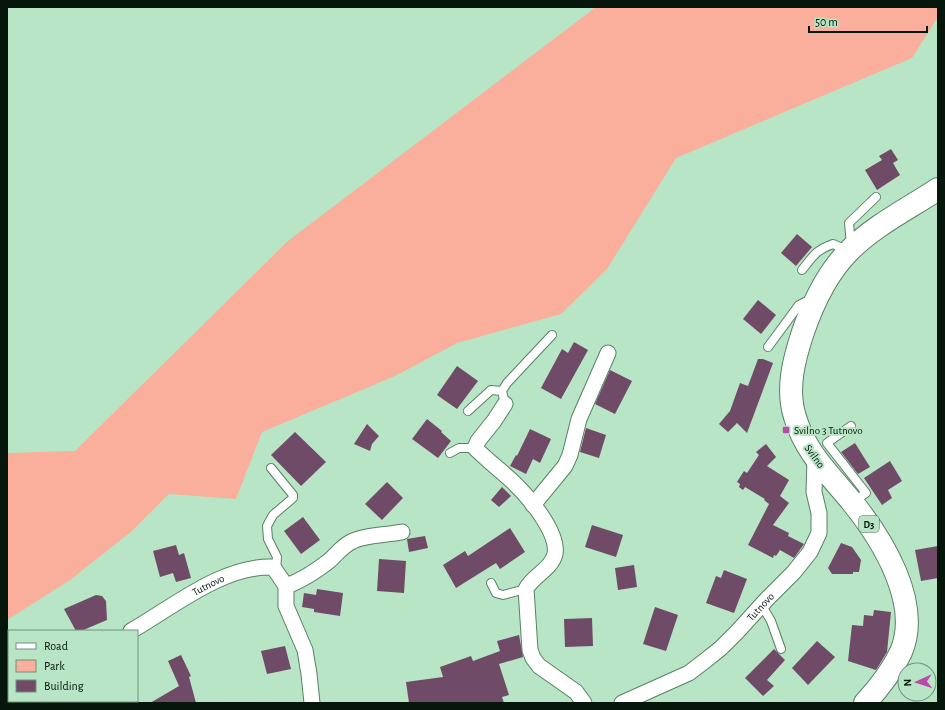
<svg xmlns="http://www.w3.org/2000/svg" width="945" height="710" font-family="'Alegreya Sans',sans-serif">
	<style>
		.green { fill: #f9af9c }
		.building { fill: #6f4b68 }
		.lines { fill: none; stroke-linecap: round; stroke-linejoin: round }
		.lane-casing { stroke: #578164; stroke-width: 10 }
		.street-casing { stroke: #578164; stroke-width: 17 }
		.primary-casing { stroke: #578164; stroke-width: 24 }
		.lane { stroke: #fff; stroke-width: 8 }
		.street { stroke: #fff; stroke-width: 15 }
		.primary { stroke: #fff; stroke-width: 22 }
		.poi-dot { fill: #b94ba8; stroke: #b8e5c5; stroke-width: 1.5 }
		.labels { text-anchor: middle; stroke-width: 4; stroke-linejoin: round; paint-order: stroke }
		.shield { fill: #b8e5c5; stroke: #3b5443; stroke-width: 1 }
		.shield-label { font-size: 10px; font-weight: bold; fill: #06160b }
		.poi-label { font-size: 11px; fill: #06160b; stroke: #b8e5c5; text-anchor: start }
		.street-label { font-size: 11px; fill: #06160b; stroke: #b8e5c5 }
	</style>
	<rect width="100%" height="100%" fill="#b8e5c5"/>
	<!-- green -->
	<path class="green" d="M 596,7 L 938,7 L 938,17 L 912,58 L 676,158 L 607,269 L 561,314 L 457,343 L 395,376 L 262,432 L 236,499 L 169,494 L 132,531 L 70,580 L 7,620 L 7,453 L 75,451 L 288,241 Z"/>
	<!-- building -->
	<g class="building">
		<path d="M 891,149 L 898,160 L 893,163 L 900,175 L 877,190 L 865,170 L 882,160 L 879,156 Z"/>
		<path d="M 797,234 L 812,247 L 796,266 L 781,253 Z"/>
		<path d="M 758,300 L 776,315 L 761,334 L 743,319 Z"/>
		<path d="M 574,342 L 588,350 L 561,399 L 541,388 L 562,349 L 568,353 Z"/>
		<path d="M 758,359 L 763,359 L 773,363 L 747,433 L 737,423 L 728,432 L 719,424 L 730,411 L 740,383 L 748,386 Z"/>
		<path d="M 457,366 L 478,381 L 457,409 L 437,395 Z"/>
		<path d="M 610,370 L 632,381 L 615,414 L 595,404 Z"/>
		<path d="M 427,419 L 442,431 L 441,432 L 451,441 L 438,458 L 412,439 Z"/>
		<path d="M 367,424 L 379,436 L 372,444 L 370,451 L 354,444 Z"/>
		<path d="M 586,428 L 606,435 L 599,458 L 580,452 Z"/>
		<path d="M 530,429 L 551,439 L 540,463 L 533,459 L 526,474 L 510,466 L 516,455 L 517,456 Z"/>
		<path d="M 295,432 L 326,462 L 301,486 L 271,455 Z"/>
		<path d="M 855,443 L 870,467 L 858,474 L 841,452 Z"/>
		<path d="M 766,444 L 776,457 L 767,466 L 789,480 L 780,496 L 789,503 L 773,525 L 789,533 L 788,536 L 804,544 L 794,558 L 780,550 L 776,556 L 774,555 L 773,558 L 748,545 L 769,504 L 764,500 L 765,499 L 745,487 L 743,490 L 739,487 L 740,484 L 737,482 L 744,471 L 747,473 L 759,455 L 756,452 Z"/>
		<path d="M 890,461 L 902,481 L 888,490 L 892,498 L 882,505 L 864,478 Z"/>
		<path d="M 387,482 L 403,498 L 382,520 L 365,504 Z"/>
		<path d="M 502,487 L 511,496 L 499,507 L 491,500 Z"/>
		<path d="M 303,517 L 320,540 L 301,554 L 284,531 Z"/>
		<path d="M 592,525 L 623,535 L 616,557 L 585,547 Z"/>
		<path d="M 510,528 L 525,552 L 500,569 L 496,563 L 456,588 L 443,565 L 465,551 L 468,556 Z"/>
		<path d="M 425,536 L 428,548 L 409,552 L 407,539 Z"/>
		<path d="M 841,543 L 852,547 L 861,560 L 859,572 L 853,572 L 853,574 L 832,574 L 828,568 Z"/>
		<path d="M 176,545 L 179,555 L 184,553 L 191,578 L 176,582 L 173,573 L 160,577 L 153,551 Z"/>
		<path d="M 938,546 L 938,578 L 921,581 L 915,550 Z"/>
		<path d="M 379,559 L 406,561 L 404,593 L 377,591 Z"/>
		<path d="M 634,565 L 637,587 L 618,590 L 615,568 Z"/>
		<path d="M 724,570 L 747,579 L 734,613 L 706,603 L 716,576 L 721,578 Z"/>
		<path d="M 317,589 L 343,593 L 340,616 L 314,612 L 314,609 L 302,607 L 304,593 L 316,595 Z"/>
		<path d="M 96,595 L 102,596 L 106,601 L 107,620 L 81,631 L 76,631 L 64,609 Z"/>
		<path d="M 655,607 L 678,615 L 666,651 L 643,644 Z"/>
		<path d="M 874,610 L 891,612 L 887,652 L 876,670 L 848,661 L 852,625 L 863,626 L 864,615 L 873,616 Z"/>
		<path d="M 592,618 L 593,646 L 565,647 L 564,619 Z"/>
		<path d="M 519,635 L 523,657 L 499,664 L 509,695 L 502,697 L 504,703 L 409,703 L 406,682 L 443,677 L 440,667 L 471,656 L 473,661 L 500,651 L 497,641 Z"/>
		<path d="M 817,641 L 835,657 L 808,685 L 792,668 Z"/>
		<path d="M 285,646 L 291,669 L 267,674 L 261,651 Z"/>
		<path d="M 774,649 L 785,660 L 767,680 L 774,686 L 763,696 L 745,678 Z"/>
		<path d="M 181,655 L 191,676 L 189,677 L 196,703 L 150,703 L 179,686 L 168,661 Z"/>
	</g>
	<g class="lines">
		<!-- lane casing -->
		<g class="lane-casing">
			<g id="lane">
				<path d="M 851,245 L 849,223 L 876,197"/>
				<path d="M 802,270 C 813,256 816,250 833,244 L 847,250"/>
				<path d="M 768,347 L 799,305 L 811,299"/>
				<path d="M 505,404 L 502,391 L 507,383 L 552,335"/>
				<path d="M 468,411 L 491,390 L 502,391"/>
				<path d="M 851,426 L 827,443 L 866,493 L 853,502"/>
				<path d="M 450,453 L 459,448 L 475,448"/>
				<path d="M 271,468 L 293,495 L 293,498 L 273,515 L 267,526 L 268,539 L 277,557 L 276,571"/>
				<path d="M 491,583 L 496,593 L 503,595 L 526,589"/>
				<path d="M 761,604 L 771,621 L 781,649"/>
			</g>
		</g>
		<!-- street casing -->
		<g class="street-casing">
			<g id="street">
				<path d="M 505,404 L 494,421 L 478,441 L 475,448 C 487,460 500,470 512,481 C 527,495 559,532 555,554 C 551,570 533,575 526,589 L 530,650 L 533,658 L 539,666 L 576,692 L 584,703"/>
				<path d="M 533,505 L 565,466 L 570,455 L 579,419 L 608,353"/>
				<path d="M 286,586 C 301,581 316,571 329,561 C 337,554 343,545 353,541 C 365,535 387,535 402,532"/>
				<path id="s1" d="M 131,631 C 173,607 223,565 273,567 L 286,586 L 286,606 L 305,650 L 309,674 L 312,703"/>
				<path id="s2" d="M 622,703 L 689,673 L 706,660 L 721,648 L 737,632 L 767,599 L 794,572 L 810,552 L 819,533 L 819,513 L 814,492 L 815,459"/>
			</g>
		</g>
		<!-- primary casing -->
		<g class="primary-casing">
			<path id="primary" d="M 865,703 C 879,688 892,671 901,652 C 922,603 882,539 852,502 C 830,475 805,452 795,417 C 786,389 794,359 803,332 C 813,303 827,273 849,251 C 875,225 908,209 938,189"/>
		</g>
		<!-- lane -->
		<use href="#lane" class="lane"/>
		<!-- street -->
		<use href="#street" class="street"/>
		<!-- primary -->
		<use href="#primary" class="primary"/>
	</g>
	<!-- markers -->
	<rect class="poi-dot" x="782" y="426" width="8" height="8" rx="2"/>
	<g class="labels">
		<!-- shield labels -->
		<rect class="shield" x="859" y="516" width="20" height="16" rx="3"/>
		<g class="shield-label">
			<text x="869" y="528">D3</text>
		</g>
		<!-- poi labels -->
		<g class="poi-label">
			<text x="794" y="434">Svilno 3 Tutnovo</text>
		</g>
		<!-- street labels -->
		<g class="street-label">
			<text transform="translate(815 456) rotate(54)" y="4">Svilno</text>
			<text dy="4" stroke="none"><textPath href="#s1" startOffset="90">Tutnovo</textPath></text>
			<text dy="4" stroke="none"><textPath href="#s2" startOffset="171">Tutnovo</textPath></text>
		</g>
	</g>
	<!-- border -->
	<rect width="945" height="710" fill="none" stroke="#06160b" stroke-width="16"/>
	<!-- legend -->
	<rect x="8" y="630" width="130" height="72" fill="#b8e5c5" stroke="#71927b"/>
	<rect x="16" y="643" width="20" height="6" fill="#ffffff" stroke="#71927b"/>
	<text x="44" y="650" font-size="12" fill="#06160b">Road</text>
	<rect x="16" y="660" width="20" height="12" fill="#f9af9c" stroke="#71927b"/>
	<text x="44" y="670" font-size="12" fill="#06160b">Park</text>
	<rect x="16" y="680" width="20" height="12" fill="#6f4b68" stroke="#71927b"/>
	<text x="44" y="690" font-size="12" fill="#06160b">Building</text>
	<!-- north arrow -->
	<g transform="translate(917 682) rotate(267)"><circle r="19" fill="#b8e5c5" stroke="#71927b"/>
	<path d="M0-3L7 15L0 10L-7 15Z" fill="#b94ba8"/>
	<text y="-6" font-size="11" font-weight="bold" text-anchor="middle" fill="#06160b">N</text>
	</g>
	<!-- scale -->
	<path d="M809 26v6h118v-6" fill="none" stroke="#06160b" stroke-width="2"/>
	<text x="815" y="26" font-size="12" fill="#06160b" stroke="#b8e5c5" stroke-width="3" paint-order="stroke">50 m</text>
</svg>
